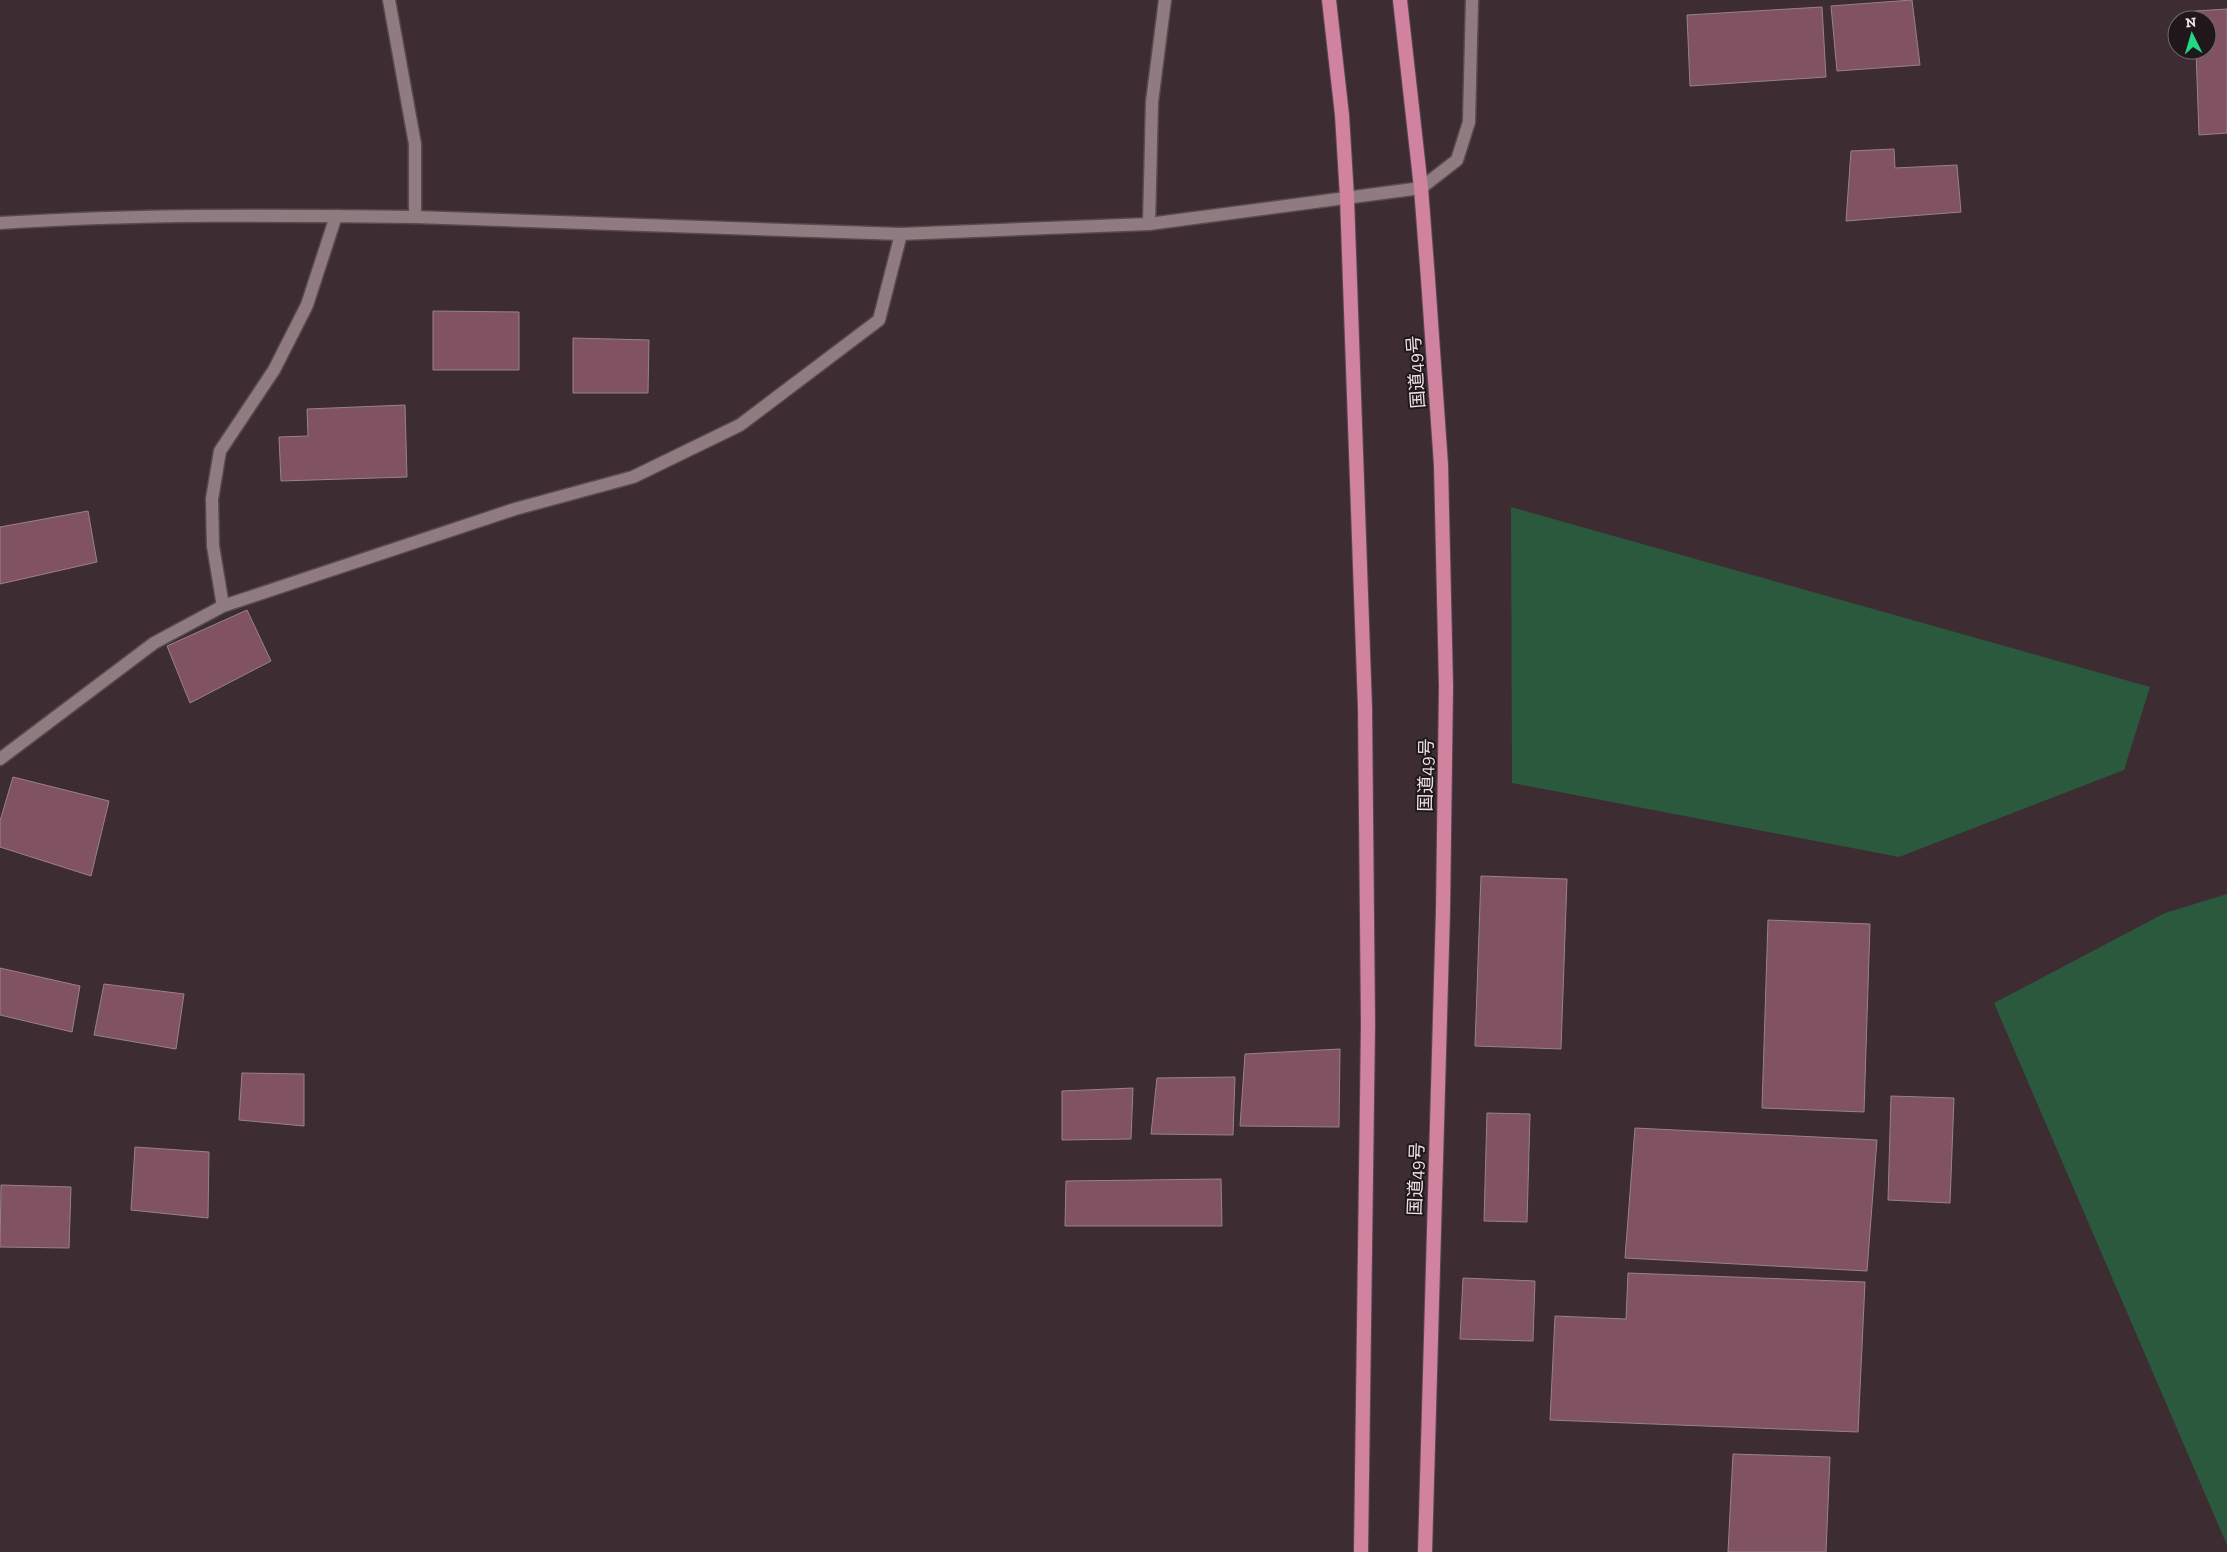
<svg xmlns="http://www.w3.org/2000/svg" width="2227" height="1552" font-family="'Zilla Slab','Noto Sans JP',serif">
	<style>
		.green { fill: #2b593e }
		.building { fill: #815262; stroke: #978389 }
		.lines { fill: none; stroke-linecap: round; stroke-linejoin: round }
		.minor-casing { stroke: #594a4f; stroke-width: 15 }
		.tertiary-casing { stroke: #594a4f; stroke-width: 15 }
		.trunk-casing { stroke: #594a4f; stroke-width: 16 }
		.minor { stroke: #907b81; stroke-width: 12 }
		.tertiary { stroke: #907b81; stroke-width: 12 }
		.trunk { stroke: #d0829e; stroke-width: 14 }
		.labels { text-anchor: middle; stroke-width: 4; stroke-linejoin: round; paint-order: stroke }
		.street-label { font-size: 18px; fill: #eee2e5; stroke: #1f171a }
	</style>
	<rect width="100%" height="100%" fill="#3d2c32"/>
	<!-- green -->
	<g class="green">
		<path d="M 1511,507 L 2150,687 L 2124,770 L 1899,857 L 1512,783 Z"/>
		<path d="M 2227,894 L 2227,1545 L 1994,1003 L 2165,913 Z"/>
	</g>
	<!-- building -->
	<g class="building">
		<path d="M 1912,0 L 1920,65 L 1837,71 L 1831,6 Z"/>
		<path d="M 1822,7 L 1826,77 L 1690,86 L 1687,15 Z"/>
		<path d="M 2227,9 L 2227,133 L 2199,135 L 2196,50 L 2207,50 L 2207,20 L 2195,20 L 2195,11 Z"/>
		<path d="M 1894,149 L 1895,168 L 1957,165 L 1961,212 L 1846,221 L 1851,151 Z"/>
		<path d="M 433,311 L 519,312 L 519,370 L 433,370 Z"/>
		<path d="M 573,338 L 649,340 L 648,393 L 573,393 Z"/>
		<path d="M 405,405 L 407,477 L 281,481 L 279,437 L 308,436 L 307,409 Z"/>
		<path d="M 88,511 L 97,562 L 0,584 L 0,527 Z"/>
		<path d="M 247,610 L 271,661 L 190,703 L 167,646 Z"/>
		<path d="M 13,777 L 109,801 L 91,876 L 0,847 L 0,821 Z"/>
		<path d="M 1481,876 L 1567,879 L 1561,1049 L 1475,1046 Z"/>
		<path d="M 1768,920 L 1870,924 L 1864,1112 L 1762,1108 Z"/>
		<path d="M 0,968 L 80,986 L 72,1032 L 0,1015 Z"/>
		<path d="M 104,984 L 184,994 L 176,1049 L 94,1035 Z"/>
		<path d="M 1340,1049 L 1339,1127 L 1240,1126 L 1245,1054 Z"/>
		<path d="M 242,1073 L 304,1074 L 304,1126 L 239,1120 Z"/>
		<path d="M 1235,1077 L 1233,1135 L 1151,1134 L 1157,1078 Z"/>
		<path d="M 1133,1088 L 1131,1139 L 1062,1140 L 1062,1091 Z"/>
		<path d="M 1891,1096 L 1954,1098 L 1950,1203 L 1888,1200 Z"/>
		<path d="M 1487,1113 L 1530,1114 L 1527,1222 L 1484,1221 Z"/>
		<path d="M 1635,1128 L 1877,1140 L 1867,1271 L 1625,1258 Z"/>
		<path d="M 135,1147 L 209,1152 L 208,1218 L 131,1210 Z"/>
		<path d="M 1221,1179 L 1222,1226 L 1065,1226 L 1066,1181 Z"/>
		<path d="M 1,1185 L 71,1187 L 69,1248 L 0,1247 Z"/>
		<path d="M 1628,1273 L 1865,1282 L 1858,1432 L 1550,1420 L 1555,1316 L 1626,1319 Z"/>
		<path d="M 1463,1278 L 1535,1281 L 1533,1341 L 1460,1339 Z"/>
		<path d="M 1733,1454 L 1830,1457 L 1826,1552 L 1728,1552 Z"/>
	</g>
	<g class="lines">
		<!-- minor casing -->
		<g class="minor-casing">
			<g id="minor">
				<path d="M 389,0 L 415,144 L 415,217"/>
				<path d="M 1421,188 L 1457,160 L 1469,122 L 1472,0"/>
				<path d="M 1149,224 L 1152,102 L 1165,0"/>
				<path d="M 223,606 L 213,546 L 212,499 L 220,451 L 274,370 L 307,305 L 336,216"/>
				<path d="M 0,759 L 154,643 L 223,606 L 515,509 L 633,477 L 740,425 L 879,320 L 901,234"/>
			</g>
		</g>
		<!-- tertiary casing -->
		<g class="tertiary-casing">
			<path id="tertiary" d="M 0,223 C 138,214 277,215 415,217 L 901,234 L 1149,224 L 1421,188"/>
		</g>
		<!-- trunk casing -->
		<g class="trunk-casing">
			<g id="trunk">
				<path d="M 1329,0 L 1342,115 L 1347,197 L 1365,708 L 1368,1024 L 1361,1552"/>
				<path d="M 1400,0 L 1421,188 L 1428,279 L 1441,465 L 1446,686 L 1443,910 L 1425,1552"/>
			</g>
		</g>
		<!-- minor -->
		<use href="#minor" class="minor"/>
		<!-- tertiary -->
		<use href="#tertiary" class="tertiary"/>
		<!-- trunk -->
		<use href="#trunk" class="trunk"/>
	</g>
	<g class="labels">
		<!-- street labels -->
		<g class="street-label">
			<text transform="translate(1416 372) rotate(-94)" y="6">国道49号</text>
			<text transform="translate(1426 775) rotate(-89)" y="6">国道49号</text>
			<text transform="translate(1416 1179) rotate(-88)" y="6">国道49号</text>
		</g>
	</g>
	<!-- north arrow -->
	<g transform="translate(2192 35) rotate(355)"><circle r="24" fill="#1f171a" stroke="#72686b"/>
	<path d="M0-4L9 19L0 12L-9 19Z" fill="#22d887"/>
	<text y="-8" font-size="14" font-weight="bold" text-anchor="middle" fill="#eee2e5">N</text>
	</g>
</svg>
